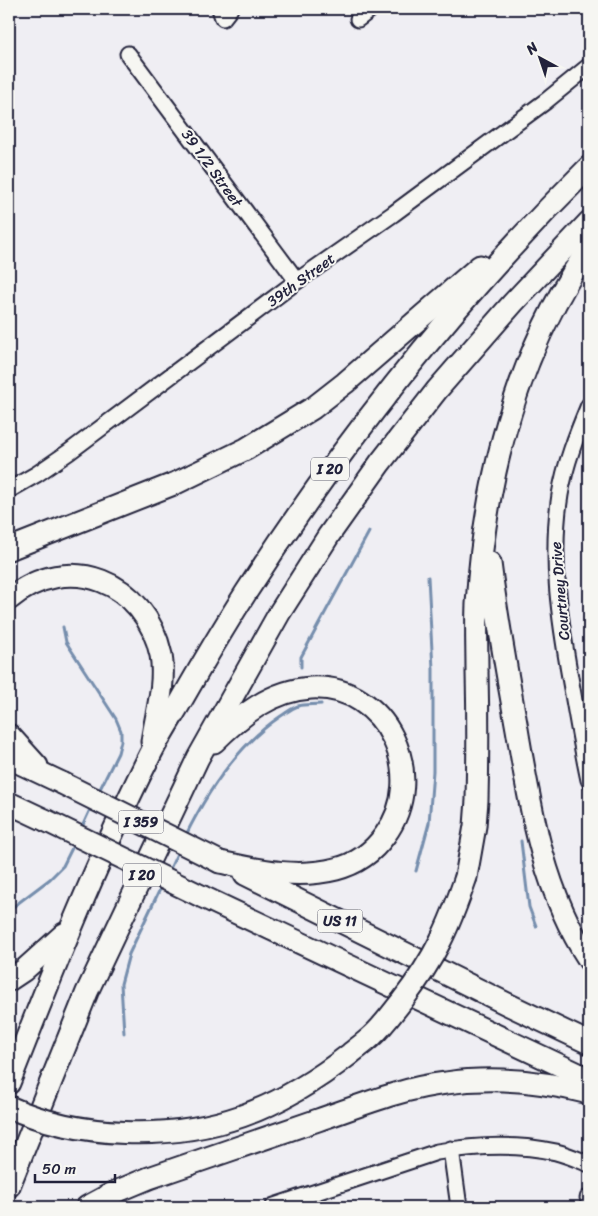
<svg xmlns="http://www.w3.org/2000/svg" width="598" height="1216" font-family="Sriracha,sans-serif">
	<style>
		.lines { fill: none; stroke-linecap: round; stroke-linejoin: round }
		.stream { stroke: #768ead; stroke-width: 3 }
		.minor-casing { stroke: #22223b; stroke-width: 19 }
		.highway-casing { stroke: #22223b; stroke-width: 25 }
		.minor { stroke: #f6f6f2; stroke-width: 15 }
		.highway { stroke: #f6f6f2; stroke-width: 21 }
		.highway-bridge-casing { stroke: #22223b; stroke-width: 25; stroke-linecap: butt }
		.highway-bridge { stroke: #f6f6f2; stroke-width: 21 }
		.labels { text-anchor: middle; stroke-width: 4; stroke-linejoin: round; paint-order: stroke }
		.shield { fill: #f6f6f2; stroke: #626272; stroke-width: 1 }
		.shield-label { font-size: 14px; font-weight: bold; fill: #22223b }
		.street-label { font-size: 15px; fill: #22223b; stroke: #f6f6f2 }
	</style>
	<rect width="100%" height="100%" fill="#efeef3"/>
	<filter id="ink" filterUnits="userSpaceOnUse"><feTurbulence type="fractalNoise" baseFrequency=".02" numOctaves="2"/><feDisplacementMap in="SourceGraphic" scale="10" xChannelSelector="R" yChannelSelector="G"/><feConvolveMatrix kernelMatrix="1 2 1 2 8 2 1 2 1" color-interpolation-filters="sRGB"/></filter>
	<g filter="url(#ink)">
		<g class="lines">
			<!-- stream -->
			<g class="stream">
				<path d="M 63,627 L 66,642 L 116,719 L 121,731 L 121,741 L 118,753 L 98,793"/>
				<path d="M 301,667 L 301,657 L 369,532"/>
				<path d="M 81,829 L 92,805"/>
				<path d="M 185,837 C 207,792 239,744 281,716 C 286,713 292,708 298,706 C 305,704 314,705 321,704"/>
				<path d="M 521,841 L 529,907 L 536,926"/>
				<path d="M 416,871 L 429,823 L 433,771 L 433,669 L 428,577"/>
				<path d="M 168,873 L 179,849"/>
				<path d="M 9,910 L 50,879 L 63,866 L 74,844"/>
				<path d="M 124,1033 L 121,984 L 129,954 L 162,885"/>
			</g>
			<!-- minor casing -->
			<g class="minor-casing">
				<g id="minor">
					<path d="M 220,9 L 223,18 L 230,9"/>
					<path d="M 358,19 L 371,9"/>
					<path d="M 128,54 L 297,281"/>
					<path d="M 589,405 C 577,434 565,464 560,495 C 550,558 560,621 571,683 C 577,716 582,748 589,780"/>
					<path d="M 9,490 L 37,474 L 69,452 L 297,281 L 393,214 L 546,101 L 589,66"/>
					<path d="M 451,1149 L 459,1207"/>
					<path d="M 588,1198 L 589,1199"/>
					<path d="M 274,1207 L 274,1206 L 437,1152 C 477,1145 516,1143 556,1152 C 568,1155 579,1160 589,1164"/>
				</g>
			</g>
			<!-- highway casing -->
			<g class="highway-casing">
				<g id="highway">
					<path d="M 9,549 L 176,483 L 246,449 L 313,408 L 345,383 L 480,266"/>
					<path d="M 490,563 C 497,619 507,674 517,729 C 531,811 543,890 589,960"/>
					<path d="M 9,599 C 69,550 145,581 161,655 C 166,684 156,714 152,742"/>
					<path d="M 9,735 L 37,766"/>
					<path d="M 214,742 C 240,716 272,690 311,688 C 387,684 429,776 385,835 C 373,852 356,864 336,869 C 297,879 259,870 220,862"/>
					<path d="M 9,758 L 62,783"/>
					<path d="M 9,803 L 45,820"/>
					<path d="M 245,874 L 507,1004 L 589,1043"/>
					<path d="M 466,877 L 475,826 L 477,800 C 478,757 478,714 477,672 C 477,649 476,626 477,604 C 485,478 517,353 589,248"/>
					<path d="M 203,897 L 589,1079"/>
					<path d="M 9,980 L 24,970 L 64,934"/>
					<path d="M 9,1083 C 52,973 96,862 150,755 C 159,737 170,720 180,703 C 201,666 222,630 245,594 C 344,440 459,296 589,167"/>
					<path d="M 9,1186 L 87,992 L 198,758 L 280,612 L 329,535 L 380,463 L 437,390 L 513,303 L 589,222"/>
					<path d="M 87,1207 L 113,1193 L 149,1178 C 205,1159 262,1139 318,1120 C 359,1106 402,1088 446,1083 C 494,1076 542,1081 589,1093"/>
				</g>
			</g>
			<!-- minor -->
			<use href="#minor" class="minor"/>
			<!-- highway -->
			<use href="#highway" class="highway"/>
			<!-- highway-bridge casing -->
			<g class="highway-bridge-casing">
				<g id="highway-bridge">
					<path d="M 62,783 L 220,862"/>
					<path d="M 45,820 L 203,897"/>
					<path d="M 9,1107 C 78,1138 170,1141 242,1116 C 281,1102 317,1080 350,1054 C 357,1048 366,1042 373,1035 C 384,1025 393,1012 402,1001 C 435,958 449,927 466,877"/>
				</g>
			</g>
			<!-- highway-bridge -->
			<use href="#highway-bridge" class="highway-bridge"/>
		</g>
	</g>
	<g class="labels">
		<!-- shield labels -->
		<g class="shield">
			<rect x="311" y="457.5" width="38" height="23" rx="4"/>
			<rect x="118.5" y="810.5" width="45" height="23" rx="4"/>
			<rect x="123" y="863.5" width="38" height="23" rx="4"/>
			<rect x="317.5" y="909.5" width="45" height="23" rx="4"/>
		</g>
		<g class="shield-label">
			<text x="330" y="474">I 20</text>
			<text x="141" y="827">I 359</text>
			<text x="142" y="880">I 20</text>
			<text x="340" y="926">US 11</text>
		</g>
		<!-- street labels -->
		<g class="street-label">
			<text transform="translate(212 168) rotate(54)" y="5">39 1/2 Street</text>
			<text transform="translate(301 280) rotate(-36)" y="5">39th Street</text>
			<text transform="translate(560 591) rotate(-95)" y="5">Courtney Drive</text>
		</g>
	</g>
	<!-- margin -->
	<rect width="598" height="1216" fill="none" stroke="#f6f6f2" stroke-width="30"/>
	<rect x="15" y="15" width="568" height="1186" fill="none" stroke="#22223b" stroke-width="2" filter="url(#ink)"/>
	<!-- north arrow -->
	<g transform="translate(540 58) rotate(320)" stroke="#f6f6f2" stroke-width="4" paint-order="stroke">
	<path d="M0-4L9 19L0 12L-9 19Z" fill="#22223b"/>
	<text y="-8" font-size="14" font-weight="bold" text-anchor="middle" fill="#22223b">N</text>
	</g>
	<!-- scale -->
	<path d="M35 1174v8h80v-8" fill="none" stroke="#22223b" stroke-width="2.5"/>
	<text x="42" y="1174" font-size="15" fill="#22223b" stroke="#f6f6f2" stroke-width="4" paint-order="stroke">50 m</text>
</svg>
